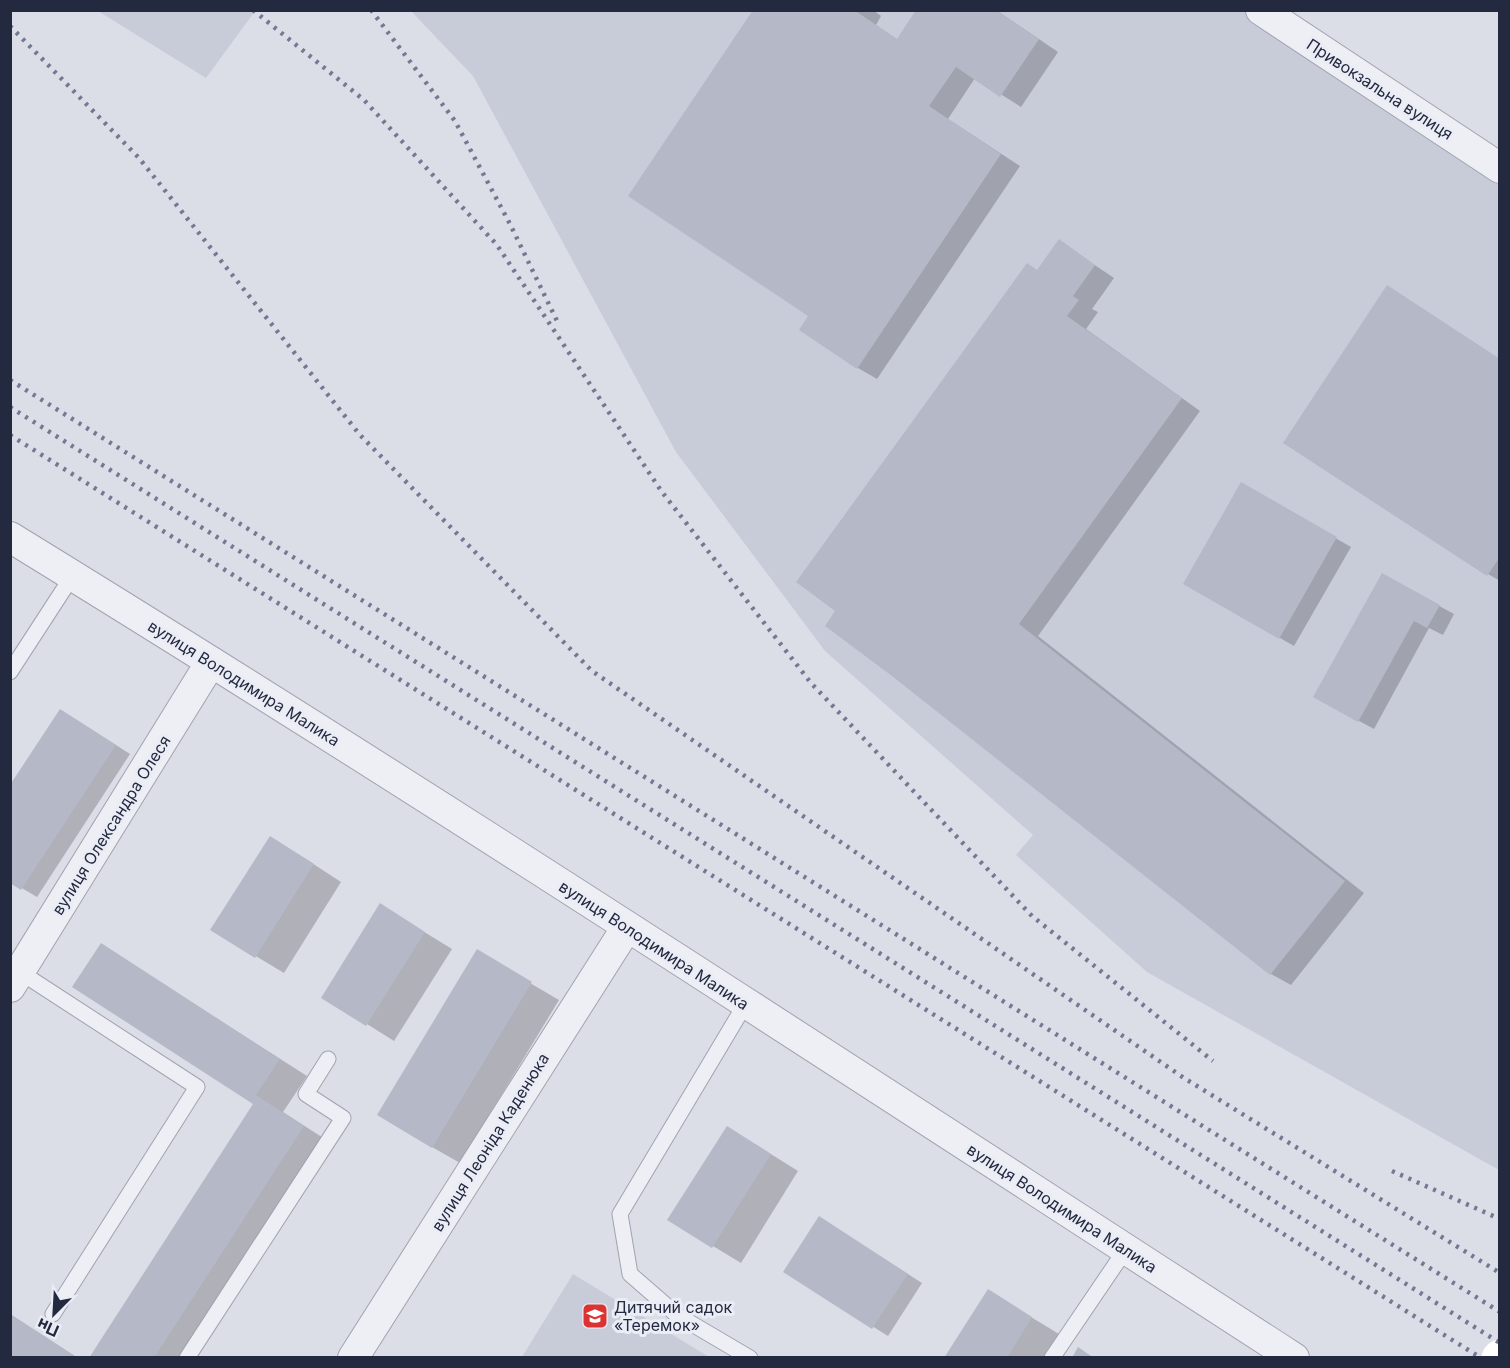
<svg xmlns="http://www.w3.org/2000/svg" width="1510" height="1368" font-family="Inter,sans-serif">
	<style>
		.built { fill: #c8ccd9 }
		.shadow { fill: #0003 }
		.building { fill: #b4b8c7 }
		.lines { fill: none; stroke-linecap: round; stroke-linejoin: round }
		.service-casing { stroke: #a0a3b1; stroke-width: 17 }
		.minor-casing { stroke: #a0a3b1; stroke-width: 32 }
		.service { stroke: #eeeff5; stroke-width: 15 }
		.minor { stroke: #eeeff5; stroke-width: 30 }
		.secondary { stroke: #fff; stroke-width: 33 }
		.rail { stroke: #737992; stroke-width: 4.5; stroke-dasharray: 3 6; stroke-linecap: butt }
		.labels { text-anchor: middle; stroke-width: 6; stroke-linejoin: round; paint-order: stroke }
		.street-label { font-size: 16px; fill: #23293e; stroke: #eaedf5 }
		.poi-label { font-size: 16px; fill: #23293e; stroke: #eaedf5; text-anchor: start }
	</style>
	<rect width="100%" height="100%" fill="#dbdde7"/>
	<!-- built -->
	<g class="built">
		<path d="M 98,11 L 255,11 L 206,78 Z"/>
		<path d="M 411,11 L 1279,11 L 1499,168 L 1499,1170 L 1147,972 L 1016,855 L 1033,835 L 825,651 L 676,452 L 473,76 Z"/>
		<path d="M 573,1274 L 709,1357 L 522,1357 Z"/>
	</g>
	<!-- shadow -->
	<g class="shadow">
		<path d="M 754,10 L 873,10 L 881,16 L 876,25 L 898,40 L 996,10 L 1058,52 L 1021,107 L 975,78 L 948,119 L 1020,166 L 877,379 L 858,368 L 810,316 Z"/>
		<path d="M 1059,241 L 1114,278 L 1092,309 L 1098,312 L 1086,329 L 1200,411 L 1038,636 L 1364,893 L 1291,985 L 1271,974 L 893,675 L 1038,271 Z"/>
		<path d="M 1500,359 L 1500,581 L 1488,574 Z"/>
		<path d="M 1241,484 L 1351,547 L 1294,646 L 1185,583 Z"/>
		<path d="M 1382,575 L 1454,614 L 1443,635 L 1429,628 L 1374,729 L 1315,697 Z"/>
		<path d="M 75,719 L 130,754 L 37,897 L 10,881 Z"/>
		<path d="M 298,854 L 341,882 L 284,973 L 212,930 Z"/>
		<path d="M 408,922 L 452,949 L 394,1041 L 367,1024 Z"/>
		<path d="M 101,945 L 307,1076 L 283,1112 L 331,1143 L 192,1358 L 91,1358 L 255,1103 Z"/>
		<path d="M 477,952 L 559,1000 L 460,1163 L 432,1147 Z"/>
		<path d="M 755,1144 L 798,1171 L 741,1263 L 670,1220 Z"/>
		<path d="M 834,1227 L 922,1283 L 888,1336 L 785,1272 Z"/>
		<path d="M 988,1291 L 1059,1334 L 1045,1358 L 946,1358 Z"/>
		<path d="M 10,1314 L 78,1358 L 10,1358 Z"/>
	</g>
	<!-- building -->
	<g class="building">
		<path d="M 753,10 L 858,10 L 857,12 L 897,39 L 916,10 L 996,10 L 1039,39 L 1000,97 L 956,67 L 929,106 L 1001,154 L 857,369 L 799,330 L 808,316 L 628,196 Z"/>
		<path d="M 1059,239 L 1095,265 L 1073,296 L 1079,300 L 1067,316 L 1182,398 L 1019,624 L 1345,881 L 1270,975 L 892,676 L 825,626 L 835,611 L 796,582 L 1027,263 L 1037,270 Z"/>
		<path d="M 1387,285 L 1500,359 L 1500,557 L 1487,576 L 1283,443 Z"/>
		<path d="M 1241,482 L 1337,537 L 1279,639 L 1183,584 Z"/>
		<path d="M 1382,573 L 1440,605 L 1427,628 L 1414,621 L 1358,722 L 1313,697 Z"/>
		<path d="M 60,709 L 116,745 L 21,890 L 10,883 L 10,785 Z"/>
		<path d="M 270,836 L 314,864 L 255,958 L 210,930 Z"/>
		<path d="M 380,903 L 425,932 L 366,1026 L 321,998 Z"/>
		<path d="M 101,943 L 280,1059 L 256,1095 L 304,1126 L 154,1358 L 89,1358 L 253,1104 L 72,987 Z"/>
		<path d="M 477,949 L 532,982 L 432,1148 L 377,1115 Z"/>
		<path d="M 727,1126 L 771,1154 L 712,1248 L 667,1220 Z"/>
		<path d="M 819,1216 L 908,1274 L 872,1329 L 783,1272 Z"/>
		<path d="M 988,1289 L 1032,1317 L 1007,1358 L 944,1358 Z"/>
		<path d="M 10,1314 L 77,1358 L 10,1358 Z"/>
		<path d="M 1078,1347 L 1094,1358 L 1072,1358 Z"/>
	</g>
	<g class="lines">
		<!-- service casing -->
		<g class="service-casing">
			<g id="service">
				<path d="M 10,672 L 73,575"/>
				<path d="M 20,972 L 197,1087 L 53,1314"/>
				<path d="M 746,1003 L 620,1214 L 630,1274 L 677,1315 L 750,1358"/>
				<path d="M 187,1358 L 343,1118 L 306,1094 L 328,1059"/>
				<path d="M 1052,1358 L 1126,1249"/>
			</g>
		</g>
		<!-- minor casing -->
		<g class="minor-casing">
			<g id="minor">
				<path d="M 1261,10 L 1500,168"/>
				<path d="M 10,537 C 443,803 867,1082 1294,1358"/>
				<path d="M 10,987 L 211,662"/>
				<path d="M 353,1358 L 627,927"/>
			</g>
		</g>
		<!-- service -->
		<use href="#service" class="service"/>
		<!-- minor -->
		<use href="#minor" class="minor"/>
		<!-- secondary -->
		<path class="secondary" d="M 1498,1358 L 1500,1356"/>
		<!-- rail -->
		<g class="rail">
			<path d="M 253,10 L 364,100 L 497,245 L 662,492 L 811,683 L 1032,916 L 1213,1061"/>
			<path d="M 371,10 L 455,121 L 510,224 L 558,323"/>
			<path d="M 10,26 L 139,158 L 360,435 L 592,671 L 1184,1078 L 1500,1273"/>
			<path d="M 10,380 L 1500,1312"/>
			<path d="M 10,407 L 1500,1343"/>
			<path d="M 10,435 L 1481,1358"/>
			<path d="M 1392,1171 L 1500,1219"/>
		</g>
	</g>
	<!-- icons -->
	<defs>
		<g id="school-square" transform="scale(1.35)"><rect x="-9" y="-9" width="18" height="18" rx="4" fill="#db3331" stroke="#eaedf5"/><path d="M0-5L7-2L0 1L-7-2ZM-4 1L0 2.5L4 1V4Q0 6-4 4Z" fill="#fff"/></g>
	</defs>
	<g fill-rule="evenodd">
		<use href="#school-square" x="595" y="1316"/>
	</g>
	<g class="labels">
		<!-- street labels -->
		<g class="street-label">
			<text transform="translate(1380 89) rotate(33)" y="6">Привокзальна вулиця</text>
			<text transform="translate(244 683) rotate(32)" y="6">вулиця Володимира Малика</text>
			<text transform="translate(111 825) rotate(-58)" y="6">вулиця Олександра Олеся</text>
			<text transform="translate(654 945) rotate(33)" y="6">вулиця Володимира Малика</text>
			<text transform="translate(490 1142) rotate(-58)" y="6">вулиця Леоніда Каденюка</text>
			<text transform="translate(1062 1208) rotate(33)" y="6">вулиця Володимира Малика</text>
		</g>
		<!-- poi labels -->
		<g class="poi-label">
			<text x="614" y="1313">Дитячий садок<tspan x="614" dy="18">«Теремок»</tspan></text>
		</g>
	</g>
	<!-- border -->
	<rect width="1510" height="1368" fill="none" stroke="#23293e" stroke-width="24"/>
	<!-- north arrow -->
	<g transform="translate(54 1314) rotate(204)" stroke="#eaedf5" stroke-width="4.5" paint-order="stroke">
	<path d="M0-4.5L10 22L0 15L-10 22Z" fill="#23293e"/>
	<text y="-9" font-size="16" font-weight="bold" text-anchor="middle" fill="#23293e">Пн</text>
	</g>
</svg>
